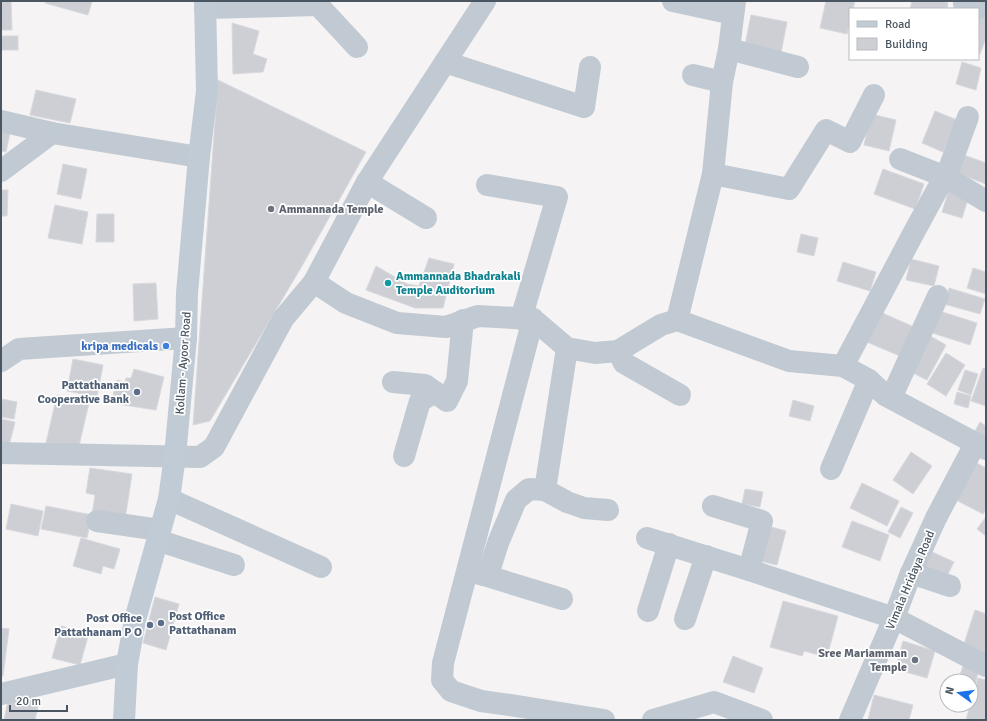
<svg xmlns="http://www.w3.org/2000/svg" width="987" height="721" font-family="Signika,sans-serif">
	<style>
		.building { fill: #cdcfd5; stroke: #d7d9de }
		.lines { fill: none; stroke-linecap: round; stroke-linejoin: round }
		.street { stroke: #c1cad2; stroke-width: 22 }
		.secondary { stroke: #c1cbd6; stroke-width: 22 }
		.worship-dot { fill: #6b7280; stroke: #fff; stroke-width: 1.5 }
		.culture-dot { fill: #0f9aa8; stroke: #fff; stroke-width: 1.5 }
		.shop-dot { fill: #3f7fe0; stroke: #fff; stroke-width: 1.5 }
		.service-dot { fill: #5c6f8a; stroke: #fff; stroke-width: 1.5 }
		.labels { text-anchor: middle; stroke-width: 3.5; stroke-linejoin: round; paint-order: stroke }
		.worship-label { font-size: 12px; font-weight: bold; fill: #5b616d; stroke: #fff; text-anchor: start }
		.culture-label { font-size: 12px; font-weight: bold; fill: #0d838f; stroke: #fff; text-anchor: start }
		.shop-label { font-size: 12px; font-weight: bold; fill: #366cbe; stroke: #fff; text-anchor: end }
		.street-label { font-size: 12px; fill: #4a5661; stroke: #fff }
		.service-label { font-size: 12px; font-weight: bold; fill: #4e5e75; stroke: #fff; text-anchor: end }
	</style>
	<rect width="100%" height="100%" fill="#f5f3f3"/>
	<!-- building -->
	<g class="building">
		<path d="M 11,1 L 12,30 L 1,30 L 1,2 Z"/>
		<path d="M 46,1 L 92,1 L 88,15 L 45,3 Z"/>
		<path d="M 826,1 L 855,1 L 853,9 L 850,9 L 850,21 L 847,34 L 820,28 Z"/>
		<path d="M 912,1 L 941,1 L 948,3 L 947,9 L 910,9 Z"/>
		<path d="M 978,13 L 986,16 L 986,38 L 980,54 L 978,53 Z"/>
		<path d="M 751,15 L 787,22 L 780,58 L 744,50 Z"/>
		<path d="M 232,23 L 259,31 L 253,54 L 267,59 L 263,72 L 233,74 Z"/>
		<rect x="1" y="36" width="17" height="14"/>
		<path d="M 962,62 L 981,68 L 976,90 L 956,84 Z"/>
		<path d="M 218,80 L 366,152 L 302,266 L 210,421 L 193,425 Z"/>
		<path d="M 36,90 L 76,99 L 70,123 L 30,115 Z"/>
		<path d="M 935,111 L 957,120 L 943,152 L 922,143 Z"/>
		<path d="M 871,114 L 896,120 L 889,151 L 864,145 Z"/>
		<path d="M 1,125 L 11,128 L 6,152 L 1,151 Z"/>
		<path d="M 964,155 L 986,163 L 986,184 L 957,173 Z"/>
		<path d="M 63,164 L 87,169 L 81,199 L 57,194 Z"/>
		<path d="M 883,169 L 924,184 L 915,209 L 874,194 Z"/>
		<path d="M 1,190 L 8,190 L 7,216 L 1,216 Z"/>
		<path d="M 949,190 L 969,196 L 962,218 L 942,212 Z"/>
		<path d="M 55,205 L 88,212 L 82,244 L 48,238 Z"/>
		<path d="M 97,214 L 114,214 L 114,242 L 96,242 Z"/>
		<path d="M 801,234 L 818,238 L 814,256 L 797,252 Z"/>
		<path d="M 429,258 L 454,264 L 443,308 L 415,308 L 366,290 L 376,266 L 407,284 L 419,286 Z"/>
		<path d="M 911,259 L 939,266 L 934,286 L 906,280 Z"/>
		<path d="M 843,262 L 876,272 L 870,291 L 837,281 Z"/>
		<path d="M 973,268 L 986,272 L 986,294 L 967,288 Z"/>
		<path d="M 156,283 L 158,319 L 134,321 L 133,284 Z"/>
		<path d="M 949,288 L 985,299 L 980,314 L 944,304 Z"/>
		<path d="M 933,309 L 977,323 L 970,345 L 926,331 Z"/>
		<path d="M 880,312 L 914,327 L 902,357 L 867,342 Z"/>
		<path d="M 925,333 L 946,345 L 927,380 L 905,369 Z"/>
		<path d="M 946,353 L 965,365 L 946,396 L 927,384 Z"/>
		<path d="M 73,359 L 103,365 L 97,397 L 67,391 Z"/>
		<path d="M 983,368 L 986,369 L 986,406 L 971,401 Z"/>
		<path d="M 134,369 L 164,377 L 156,410 L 111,403 L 117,380 L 125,382 L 126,378 L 131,378 Z"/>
		<path d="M 965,370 L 978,374 L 971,395 L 958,390 Z"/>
		<path d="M 957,392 L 971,396 L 968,408 L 954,404 Z"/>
		<path d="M 57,395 L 89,403 L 78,450 L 46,443 Z"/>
		<path d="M 2,399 L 17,402 L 14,419 L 1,417 Z"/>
		<path d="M 793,400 L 814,406 L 810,421 L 789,416 Z"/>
		<path d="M 1,419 L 15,422 L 8,450 L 1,448 Z"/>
		<path d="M 980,422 L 986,426 L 985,437 L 975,431 Z"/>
		<path d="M 911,452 L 932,466 L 913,494 L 893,480 Z"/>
		<path d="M 971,460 L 986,468 L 986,509 L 983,514 L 952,498 Z"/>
		<path d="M 90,468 L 132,474 L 125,520 L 92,515 L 95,495 L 86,493 Z"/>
		<path d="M 862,483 L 899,501 L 887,526 L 850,508 Z"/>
		<path d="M 745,489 L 763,492 L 760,507 L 742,504 Z"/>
		<path d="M 11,504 L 43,511 L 38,536 L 6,529 Z"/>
		<path d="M 46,506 L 92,515 L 87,538 L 41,529 Z"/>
		<path d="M 901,507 L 913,513 L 900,538 L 888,532 Z"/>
		<path d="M 986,517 L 986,536 L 977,529 Z"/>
		<path d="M 852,521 L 889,535 L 880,561 L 842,547 Z"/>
		<path d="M 764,525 L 786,531 L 777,565 L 755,560 Z"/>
		<path d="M 81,538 L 120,549 L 114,569 L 103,566 L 101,574 L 73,566 Z"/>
		<path d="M 930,551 L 954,562 L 947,576 L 924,566 Z"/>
		<path d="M 155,597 L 179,604 L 166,650 L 143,643 Z"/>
		<path d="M 783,601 L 838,616 L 827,657 L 804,651 L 802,656 L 770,647 Z"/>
		<path d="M 975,610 L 986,614 L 986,655 L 963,647 Z"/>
		<path d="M 61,626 L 89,633 L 80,665 L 52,658 Z"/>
		<path d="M 1,628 L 9,629 L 3,676 L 1,675 Z"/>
		<path d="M 903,641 L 935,651 L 927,678 L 895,669 Z"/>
		<path d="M 733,656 L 763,668 L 754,693 L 723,682 Z"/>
		<path d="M 963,666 L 979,670 L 973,692 L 971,692 L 971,681 L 958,681 Z"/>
		<path d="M 978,678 L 986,680 L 986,720 L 966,720 Z"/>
		<path d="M 874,695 L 913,705 L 909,720 L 868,720 Z"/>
		<path d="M 9,696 L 39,702 L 35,720 L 4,720 Z"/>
	</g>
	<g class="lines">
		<!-- street -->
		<g class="street">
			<path d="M 673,1 L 733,14"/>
			<path d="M 964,4 L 977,9"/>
			<path d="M 205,8 L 318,5 L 357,47"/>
			<path d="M 729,49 L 798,67"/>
			<path d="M 445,62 L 584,107 L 590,67"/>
			<path d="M 693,75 L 722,82"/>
			<path d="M 1,121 L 52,133 L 199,157"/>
			<path d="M 900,159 L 946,177 L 968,117"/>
			<path d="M 1,171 L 52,133"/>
			<path d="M 713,174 L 789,189 L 826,130 L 850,142 L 874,95"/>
			<path d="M 367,182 L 426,218"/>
			<path d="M 487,185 L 557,197 L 521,319"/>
			<path d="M 314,282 L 367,182 L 485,1"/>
			<path d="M 533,319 L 443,663 L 442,680 L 451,691 L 481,701 L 510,705 L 604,720"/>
			<path d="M 677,320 L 713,174 L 722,82 L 729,49 L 735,1"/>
			<path d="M 618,351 L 624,363 L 680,395"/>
			<path d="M 1,361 L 19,349 L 186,338"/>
			<path d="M 843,366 L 913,234 L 937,190 L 946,177 L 986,201"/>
			<path d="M 393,382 L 425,385 L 447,401 L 457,381 L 463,320"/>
			<path d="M 891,398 L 938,296"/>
			<path d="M 1,453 L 200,457 L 214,447 L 283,319 L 314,282 L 346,303 L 397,323 L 446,327 L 478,316 L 533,319 L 567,348 L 595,353 L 618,351 L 661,325 L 677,320 L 789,361 L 843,366 L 869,380 L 885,395 L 986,449"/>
			<path d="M 404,456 L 420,401 L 435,392"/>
			<path d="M 831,469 L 869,380"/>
			<path d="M 545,490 L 567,502 L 584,508 L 608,510"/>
			<path d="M 169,499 L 321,567"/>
			<path d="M 713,506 L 762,521 L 749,570"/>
			<path d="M 97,521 L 160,530"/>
			<path d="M 647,538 L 749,570 L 894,618 L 986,666"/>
			<path d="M 157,540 L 234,565"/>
			<path d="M 468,571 L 484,575 L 491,565 L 498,543 L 516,500 L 529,489 L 545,490 L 567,348"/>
			<path d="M 911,573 L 950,586"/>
			<path d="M 484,575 L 562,599"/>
			<path d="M 648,611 L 669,544"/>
			<path d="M 685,619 L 706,556"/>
			<path d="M 1,694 L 127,664"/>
			<path d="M 653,720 L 714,702 L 762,720"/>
			<path d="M 850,720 L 894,618 L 911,573 L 936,518 L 975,444"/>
		</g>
		<!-- secondary -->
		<path class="secondary" d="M 124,720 L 127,664 L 135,620 L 169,499 L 175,456 L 186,338 L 187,293 L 199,157 L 207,91 L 205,1"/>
	</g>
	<!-- markers -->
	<g class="worship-dot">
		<circle cx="271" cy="209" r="4"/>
		<circle cx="915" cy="660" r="4"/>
	</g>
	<circle class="culture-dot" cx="388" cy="283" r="4"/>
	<circle class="shop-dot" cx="166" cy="346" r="4"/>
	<g class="service-dot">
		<circle cx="137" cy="392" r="4"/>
		<circle cx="161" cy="623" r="4"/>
		<circle cx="150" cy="625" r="4"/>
	</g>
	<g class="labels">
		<!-- worship labels -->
		<g class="worship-label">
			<text x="279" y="213">Ammannada Temple</text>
			<text x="907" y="657" text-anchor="end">Sree Mariamman<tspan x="907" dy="14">Temple</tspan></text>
		</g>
		<!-- culture labels -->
		<g class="culture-label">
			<text x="396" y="280">Ammannada Bhadrakali<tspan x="396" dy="14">Temple Auditorium</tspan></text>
		</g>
		<!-- shop labels -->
		<g class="shop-label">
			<text x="158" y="350">kripa medicals</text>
		</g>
		<!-- street labels -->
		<g class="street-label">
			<text transform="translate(183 363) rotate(-86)" y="4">Kollam - Ayoor Road</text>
			<text transform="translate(910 580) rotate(-67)" y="4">Vimala Hridaya Road</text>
		</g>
		<!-- service labels -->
		<g class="service-label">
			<text x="129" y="389">Pattathanam<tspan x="129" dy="14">Cooperative Bank</tspan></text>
			<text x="169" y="620" text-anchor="start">Post Office<tspan x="169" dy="14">Pattathanam</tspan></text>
			<text x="142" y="622">Post Office<tspan x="142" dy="14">Pattathanam P O</tspan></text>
		</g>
	</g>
	<!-- border -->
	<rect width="987" height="721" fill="none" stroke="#4a5661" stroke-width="4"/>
	<!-- legend -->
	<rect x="849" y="8" width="130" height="52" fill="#ffffff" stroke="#b7bbc0"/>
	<rect x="857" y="21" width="20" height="6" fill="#c1cbd6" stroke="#b7bbc0"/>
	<text x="885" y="28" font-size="12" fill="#4a5661">Road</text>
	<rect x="857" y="38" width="20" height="12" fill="#cdcfd5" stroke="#b7bbc0"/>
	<text x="885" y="48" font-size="12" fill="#4a5661">Building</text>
	<!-- north arrow -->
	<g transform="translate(959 693) rotate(284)"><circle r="19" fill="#ffffff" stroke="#b7bbc0"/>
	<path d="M0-3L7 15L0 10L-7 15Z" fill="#1a73e8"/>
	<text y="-6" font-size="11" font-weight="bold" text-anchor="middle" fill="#4a5661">N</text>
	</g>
	<!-- scale -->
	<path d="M10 705v6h57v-6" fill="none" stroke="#4a5661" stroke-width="2"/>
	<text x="16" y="705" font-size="12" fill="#4a5661" stroke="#ffffff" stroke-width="3" paint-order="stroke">20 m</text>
</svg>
